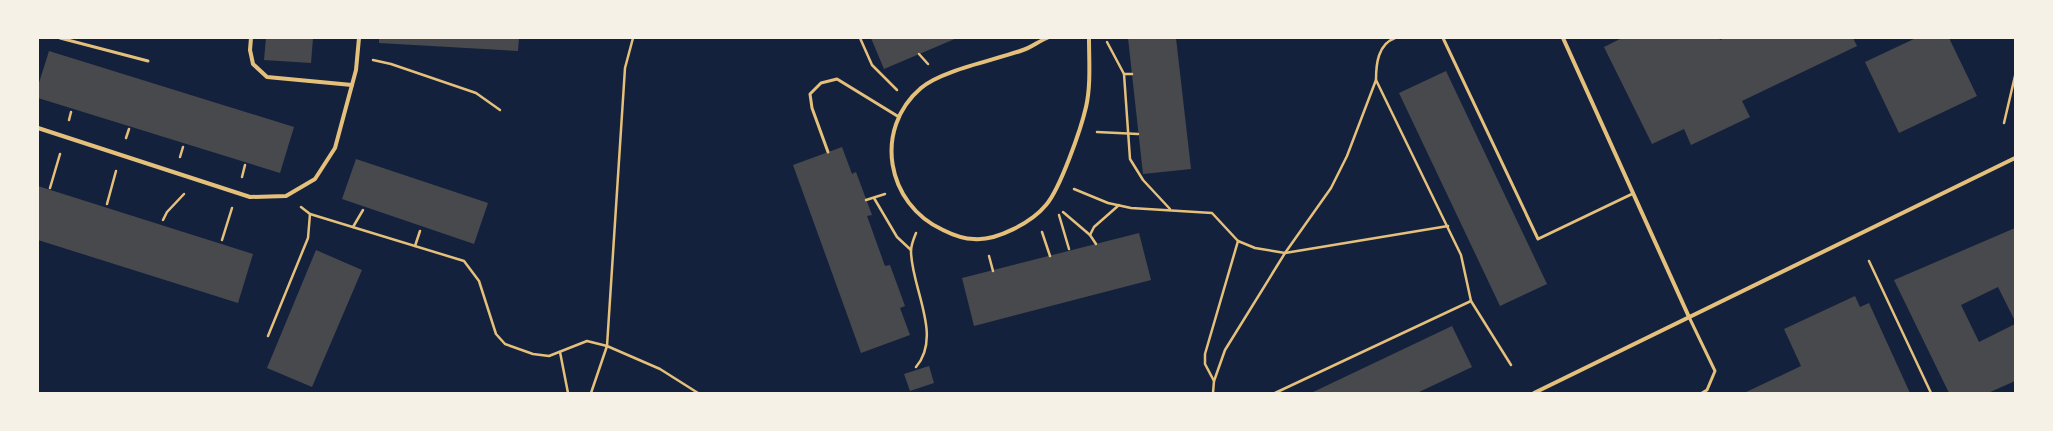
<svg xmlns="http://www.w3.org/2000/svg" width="2053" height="431" font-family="Mulish,sans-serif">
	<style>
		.building { fill: #48494c }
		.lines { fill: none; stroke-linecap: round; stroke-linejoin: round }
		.path { stroke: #e5c07b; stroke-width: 2.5 }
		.service { stroke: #e5c07b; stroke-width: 3 }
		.minor { stroke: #e5c07b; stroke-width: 4 }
	</style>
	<rect width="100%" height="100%" fill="#14213d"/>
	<!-- building -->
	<g class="building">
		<path d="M 266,38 L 313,38 L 311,63 L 264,60 Z"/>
		<path d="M 379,38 L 519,38 L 518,51 L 379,43 Z"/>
		<path d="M 871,38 L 957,38 L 884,69 Z"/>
		<path d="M 1128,38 L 1176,38 L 1191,169 L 1143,174 Z"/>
		<path d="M 1622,38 L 1719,38 L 1720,40 L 1725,38 L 1853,38 L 1857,46 L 1742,101 L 1750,117 L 1691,145 L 1684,129 L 1652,144 L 1604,47 Z"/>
		<path d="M 1916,38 L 1949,38 L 1977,96 L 1899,133 L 1865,62 Z"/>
		<path d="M 49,51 L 294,127 L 280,173 L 38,98 L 38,86 Z"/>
		<path d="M 1446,71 L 1547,284 L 1500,306 L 1399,93 Z"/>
		<path d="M 842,147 L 852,174 L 856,172 L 872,215 L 867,216 L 885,266 L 890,265 L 905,306 L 900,308 L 910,335 L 861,353 L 793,165 Z"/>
		<path d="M 356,159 L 488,203 L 474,244 L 342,199 Z"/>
		<path d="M 38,186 L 253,254 L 238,303 L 38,240 Z"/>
		<path d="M 2015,228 L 2015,321 L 1998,287 L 1961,305 L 1979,342 L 2015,324 L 2015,381 L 1988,393 L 1949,393 L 1894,280 Z"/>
		<path d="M 1139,233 L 1151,280 L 974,326 L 962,278 Z"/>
		<path d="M 316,250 L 362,270 L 312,387 L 267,368 Z"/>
		<path d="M 1855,296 L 1860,307 L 1869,303 L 1910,393 L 1744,393 L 1801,366 L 1784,329 Z"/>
		<path d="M 1452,326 L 1472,367 L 1417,393 L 1311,393 Z"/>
		<path d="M 929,366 L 934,383 L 910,391 L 904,374 Z"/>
	</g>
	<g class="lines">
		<!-- path -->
		<g class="path">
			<path d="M 860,38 L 872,65 L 897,90"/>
			<path d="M 1395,38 C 1378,44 1376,64 1376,80 L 1461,255 L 1471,301 L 1511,365"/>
			<path d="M 1107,42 L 1124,74 L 1130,159 L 1143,180 L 1170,209"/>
			<path d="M 919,54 L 928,64"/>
			<path d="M 373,60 L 391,64 L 476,93 L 500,110"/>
			<path d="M 1124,74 L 1132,74"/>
			<path d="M 69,120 L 71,112"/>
			<path d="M 2004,123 L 2015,76"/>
			<path d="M 1097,132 L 1138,134"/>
			<path d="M 126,138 L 129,129"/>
			<path d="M 180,157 L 183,147"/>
			<path d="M 242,177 L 245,165"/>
			<path d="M 50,188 L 60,154"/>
			<path d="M 1074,189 L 1108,203 L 1131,208 L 1212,213 L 1238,241 L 1255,248 L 1285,253 L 1448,226"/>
			<path d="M 874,198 L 897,237 L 911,250"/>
			<path d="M 866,200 L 885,194"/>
			<path d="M 107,204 L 116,171"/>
			<path d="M 301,207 L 310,214 L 464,261 L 479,281 L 496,334 L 505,344 L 533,354 L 549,356 L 587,341 L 607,346 L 660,369 L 698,393"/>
			<path d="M 1063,212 L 1090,235 L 1096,244"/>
			<path d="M 1059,215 L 1069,249"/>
			<path d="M 163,220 L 167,212 L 184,194"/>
			<path d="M 353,227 L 363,210"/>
			<path d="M 1042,232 L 1050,256"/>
			<path d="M 916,233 C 914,238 911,245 911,251 C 911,287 943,336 916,367"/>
			<path d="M 1090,235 L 1094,227 L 1119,205"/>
			<path d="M 222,240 L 232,208"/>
			<path d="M 415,246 L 420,231"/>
			<path d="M 989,256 L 993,271"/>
			<path d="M 1869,261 L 1931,393"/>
			<path d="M 268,336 L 308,238 L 310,214"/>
			<path d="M 560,352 L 568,393"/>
			<path d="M 1214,381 L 1205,364 L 1205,354 L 1238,241"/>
			<path d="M 591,393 L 607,346 L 625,68 L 633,38"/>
			<path d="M 1213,393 L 1214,381 L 1225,350 L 1285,253 L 1331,188 L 1347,156 L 1376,80"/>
			<path d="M 1275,393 L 1471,301"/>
		</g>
		<!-- service -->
		<g class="service">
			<path d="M 60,38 L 148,61"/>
			<path d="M 1443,38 L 1538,239 L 1632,194"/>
			<path d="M 828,152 L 812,108 L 810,94 L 821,83 L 837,79 L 899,117"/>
			<path d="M 1689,317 L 1715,371 L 1707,390 L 1702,393"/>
		</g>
		<!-- minor -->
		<g class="minor">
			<path d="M 251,38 L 250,50 L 253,64 L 267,77 L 352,85"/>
			<path d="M 1047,38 C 1039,41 1032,47 1023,50 C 996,60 942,70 921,88 C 873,129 886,204 943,230 C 953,235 963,239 974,239 C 997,241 1032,222 1046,205 C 1060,189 1081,129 1086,107 C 1091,85 1089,61 1089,38"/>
			<path d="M 1563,38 L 1689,317"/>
			<path d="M 38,128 L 250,197 L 286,196 L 315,179 L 335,148 L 356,70 L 359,38"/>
			<path d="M 1534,393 L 2015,158"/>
		</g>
	</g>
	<!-- border -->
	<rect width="2053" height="431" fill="none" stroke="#f6f1e7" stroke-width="78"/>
</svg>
